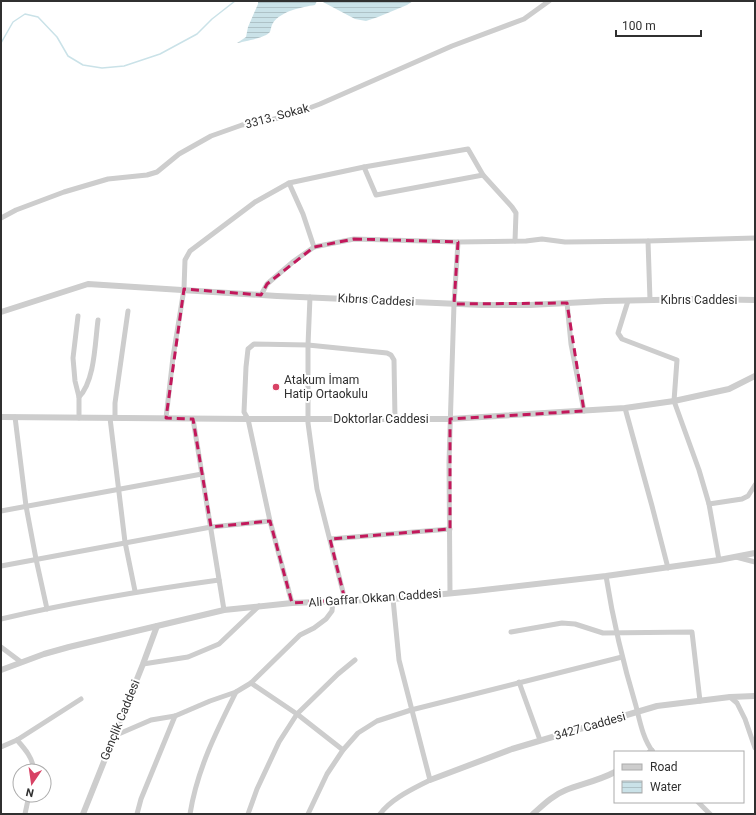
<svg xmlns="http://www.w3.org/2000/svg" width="756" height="815" font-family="Roboto,sans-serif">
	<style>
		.water { fill: url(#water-rules) }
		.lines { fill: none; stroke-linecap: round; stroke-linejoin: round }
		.stream { stroke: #cae2e8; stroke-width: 1.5 }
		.minor { stroke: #cdcdcd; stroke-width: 5 }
		.tertiary { stroke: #cdcdcd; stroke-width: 6 }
		.marked { fill: none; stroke: #c2185b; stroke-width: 3; stroke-dasharray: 8 5; stroke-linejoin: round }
		.poi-dot { fill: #d84265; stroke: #fff; stroke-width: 1.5 }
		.labels { text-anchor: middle; stroke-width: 4; stroke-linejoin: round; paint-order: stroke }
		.street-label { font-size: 12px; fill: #303030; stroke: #fff }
		.poi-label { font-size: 12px; fill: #303030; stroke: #fff; text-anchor: start }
	</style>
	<defs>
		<pattern id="water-rules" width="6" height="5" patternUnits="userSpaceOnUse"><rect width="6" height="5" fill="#cae2e8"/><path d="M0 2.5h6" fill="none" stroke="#aec2c7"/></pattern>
	</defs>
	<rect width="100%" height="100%" fill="#fff"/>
	<!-- water -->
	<g class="water">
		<path d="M 258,1 L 317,1 L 315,5 C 302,7 281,11 273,23 C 271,26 271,29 270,32 C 265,38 245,41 237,43 L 246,37 L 248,27 L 258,4 Z"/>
		<path d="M 321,1 L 413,1 L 407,5 L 378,17 L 366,21 L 355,19 Z"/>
	</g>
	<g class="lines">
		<!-- stream -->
		<path class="stream" d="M 1,43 L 13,22 L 25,14 L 38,17 L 57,37 L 68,56 L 83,65 L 102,68 L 124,66 L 160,54 L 197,34 L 212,19 L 235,1"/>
		<!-- minor -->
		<g class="minor">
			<path d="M 364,167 L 376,195 L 483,175"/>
			<path d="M 289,183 L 303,214 L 314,247"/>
			<path d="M 1,218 L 16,210 L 64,192 L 108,179 L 147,175 L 157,172 L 179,154 L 211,136 L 242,125 L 267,121 L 296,113 L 320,104 L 452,46 L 524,19 L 549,1"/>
			<path d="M 648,241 L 650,300"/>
			<path d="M 261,295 L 267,284 L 294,261 L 314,247 L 354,239 L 458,242 L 526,241 L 542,239 L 565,242 L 648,241 L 755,238"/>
			<path d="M 310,297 L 308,345 L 308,423 L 317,489 L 345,600"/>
			<path d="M 628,301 L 618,333 L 622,339 L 677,360 L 674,401 L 699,470 L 709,504 L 719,560"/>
			<path d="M 567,303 L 571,344 L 584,411"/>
			<path d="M 78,316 L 73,358 L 75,381 L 79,397 L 79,418"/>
			<path d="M 79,397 C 95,381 95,342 98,320"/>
			<path d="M 625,408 L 652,506 L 668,568"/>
			<path d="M 15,417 L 26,506 L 36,559 L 47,609"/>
			<path d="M 110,418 L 125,542 L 135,591"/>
			<path d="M 115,418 L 115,403 L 128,311"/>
			<path d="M 166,418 L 173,357 L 184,289 L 185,260 L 190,251 L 255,202 L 289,183 L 364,167 L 468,149 L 483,175 L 512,207 L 516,213 L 515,241"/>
			<path d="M 193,419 L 224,610"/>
			<path d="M 709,504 L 742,499 L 748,496 L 755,485"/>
			<path d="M 1,511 L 202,474"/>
			<path d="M 330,539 L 450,529"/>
			<path d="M 736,557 L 755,562"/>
			<path d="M 1,566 L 211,527 L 270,521"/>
			<path d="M 606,576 C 613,620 623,663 636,706 C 640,722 643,739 653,752"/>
			<path d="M 450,593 L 449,462 L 454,304 L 458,242"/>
			<path d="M 292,603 L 270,521 L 248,419 L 244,412 L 246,367 L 248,349 L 254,344 L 308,345 L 387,353 L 391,355 L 394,360 L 395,419"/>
			<path d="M 1,619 C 73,602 146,590 219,580"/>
			<path d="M 511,632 L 562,623 L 575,624 L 603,633 L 692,632 L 700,701"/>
			<path d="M 1,647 L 21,662"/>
			<path d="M 143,664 L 188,657 L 219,644 L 259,606"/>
			<path d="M 519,682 L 540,740"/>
			<path d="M 251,683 L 297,714 L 343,750"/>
			<path d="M 730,697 L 737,703 L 745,719 L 755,748"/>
			<path d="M 114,736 L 151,720 L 175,716 L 210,701 L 236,692 L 251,683 L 300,635 L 314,628 L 326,619 L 332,611 L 333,601"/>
			<path d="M 17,740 C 25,749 33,758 34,771"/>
			<path d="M 1,747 L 17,740 L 81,699"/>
			<path d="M 698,802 L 710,814"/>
			<path d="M 25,814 L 29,795"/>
			<path d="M 137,814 L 141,799 L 175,716"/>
			<path d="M 190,814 C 197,770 216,732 236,692"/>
			<path d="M 248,814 L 257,789 L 279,742 L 297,714 L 338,674 L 355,660"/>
			<path d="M 308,814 L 327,774 L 343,750 L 358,733 L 377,721 L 411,710 L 622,657"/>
			<path d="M 380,814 C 392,798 413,789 430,780 L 399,660 L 393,599"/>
		</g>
		<!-- tertiary -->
		<g class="tertiary">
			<path d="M 1,312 L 88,284 L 277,296 L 482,305 L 530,305 L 605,301 L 701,299 L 755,300"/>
			<path d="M 1,417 L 248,419 L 450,419 L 625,408 L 674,401 L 729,389 L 755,376"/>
			<path d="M 1,670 L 44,654 L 69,647 L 224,610 L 292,603 L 393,599 L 475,591 L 606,576 L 719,560 L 755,553"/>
			<path d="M 650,752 L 652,751"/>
			<path d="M 430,780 L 512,749 L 657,706 L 730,697 L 755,696"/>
			<path d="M 83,814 L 143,664 L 157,626"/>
			<path d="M 533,814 C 543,805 553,795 566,790 C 582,784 600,780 615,772"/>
		</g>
	</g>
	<!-- marked area -->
	<path class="marked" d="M 354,239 L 458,242 L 454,304 L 567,303 L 584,411 L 450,419 L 450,529 L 330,539 L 345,600 L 292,603 L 270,521 L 211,527 L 193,419 L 166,418 L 184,289 L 261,295 L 267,284 L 314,247 Z"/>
	<!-- markers -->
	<circle class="poi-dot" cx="276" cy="387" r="4"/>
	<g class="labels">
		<!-- street labels -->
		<g class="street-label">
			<text transform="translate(277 116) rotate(-15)" y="4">3313. Sokak</text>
			<text transform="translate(376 300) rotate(3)" y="4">Kıbrıs Caddesi</text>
			<text x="699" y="304">Kıbrıs Caddesi</text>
			<text x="381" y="423">Doktorlar Caddesi</text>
			<text transform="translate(375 598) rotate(-4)" y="4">Ali Gaffar Okkan Caddesi</text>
			<text transform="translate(120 720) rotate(-68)" y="4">Gençlik Caddesi</text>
			<text transform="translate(590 726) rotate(-16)" y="4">3427 Caddesi</text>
		</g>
		<!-- poi labels -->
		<g class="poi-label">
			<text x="284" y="384">Atakum İmam<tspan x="284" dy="14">Hatip Ortaokulu</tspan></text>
		</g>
	</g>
	<!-- border -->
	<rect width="756" height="815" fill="none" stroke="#303030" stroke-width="4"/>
	<!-- legend -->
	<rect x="614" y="751" width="130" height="52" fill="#ffffff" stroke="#acacac"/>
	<rect x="622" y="764" width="20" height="6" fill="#cdcdcd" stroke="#acacac"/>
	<text x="650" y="771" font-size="12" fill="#303030">Road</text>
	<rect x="622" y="781" width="20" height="12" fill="url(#water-rules)" stroke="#acacac"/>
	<text x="650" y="791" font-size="12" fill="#303030">Water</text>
	<!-- north arrow -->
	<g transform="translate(32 783) rotate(193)"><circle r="19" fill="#ffffff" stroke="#acacac"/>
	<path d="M0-3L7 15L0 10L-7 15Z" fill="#d84265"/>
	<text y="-6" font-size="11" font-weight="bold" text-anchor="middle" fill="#303030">N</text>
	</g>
	<!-- scale -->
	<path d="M616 30v6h85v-6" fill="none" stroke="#303030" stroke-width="2"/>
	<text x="622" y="30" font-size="12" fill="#303030" stroke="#ffffff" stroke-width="3" paint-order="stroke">100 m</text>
</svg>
